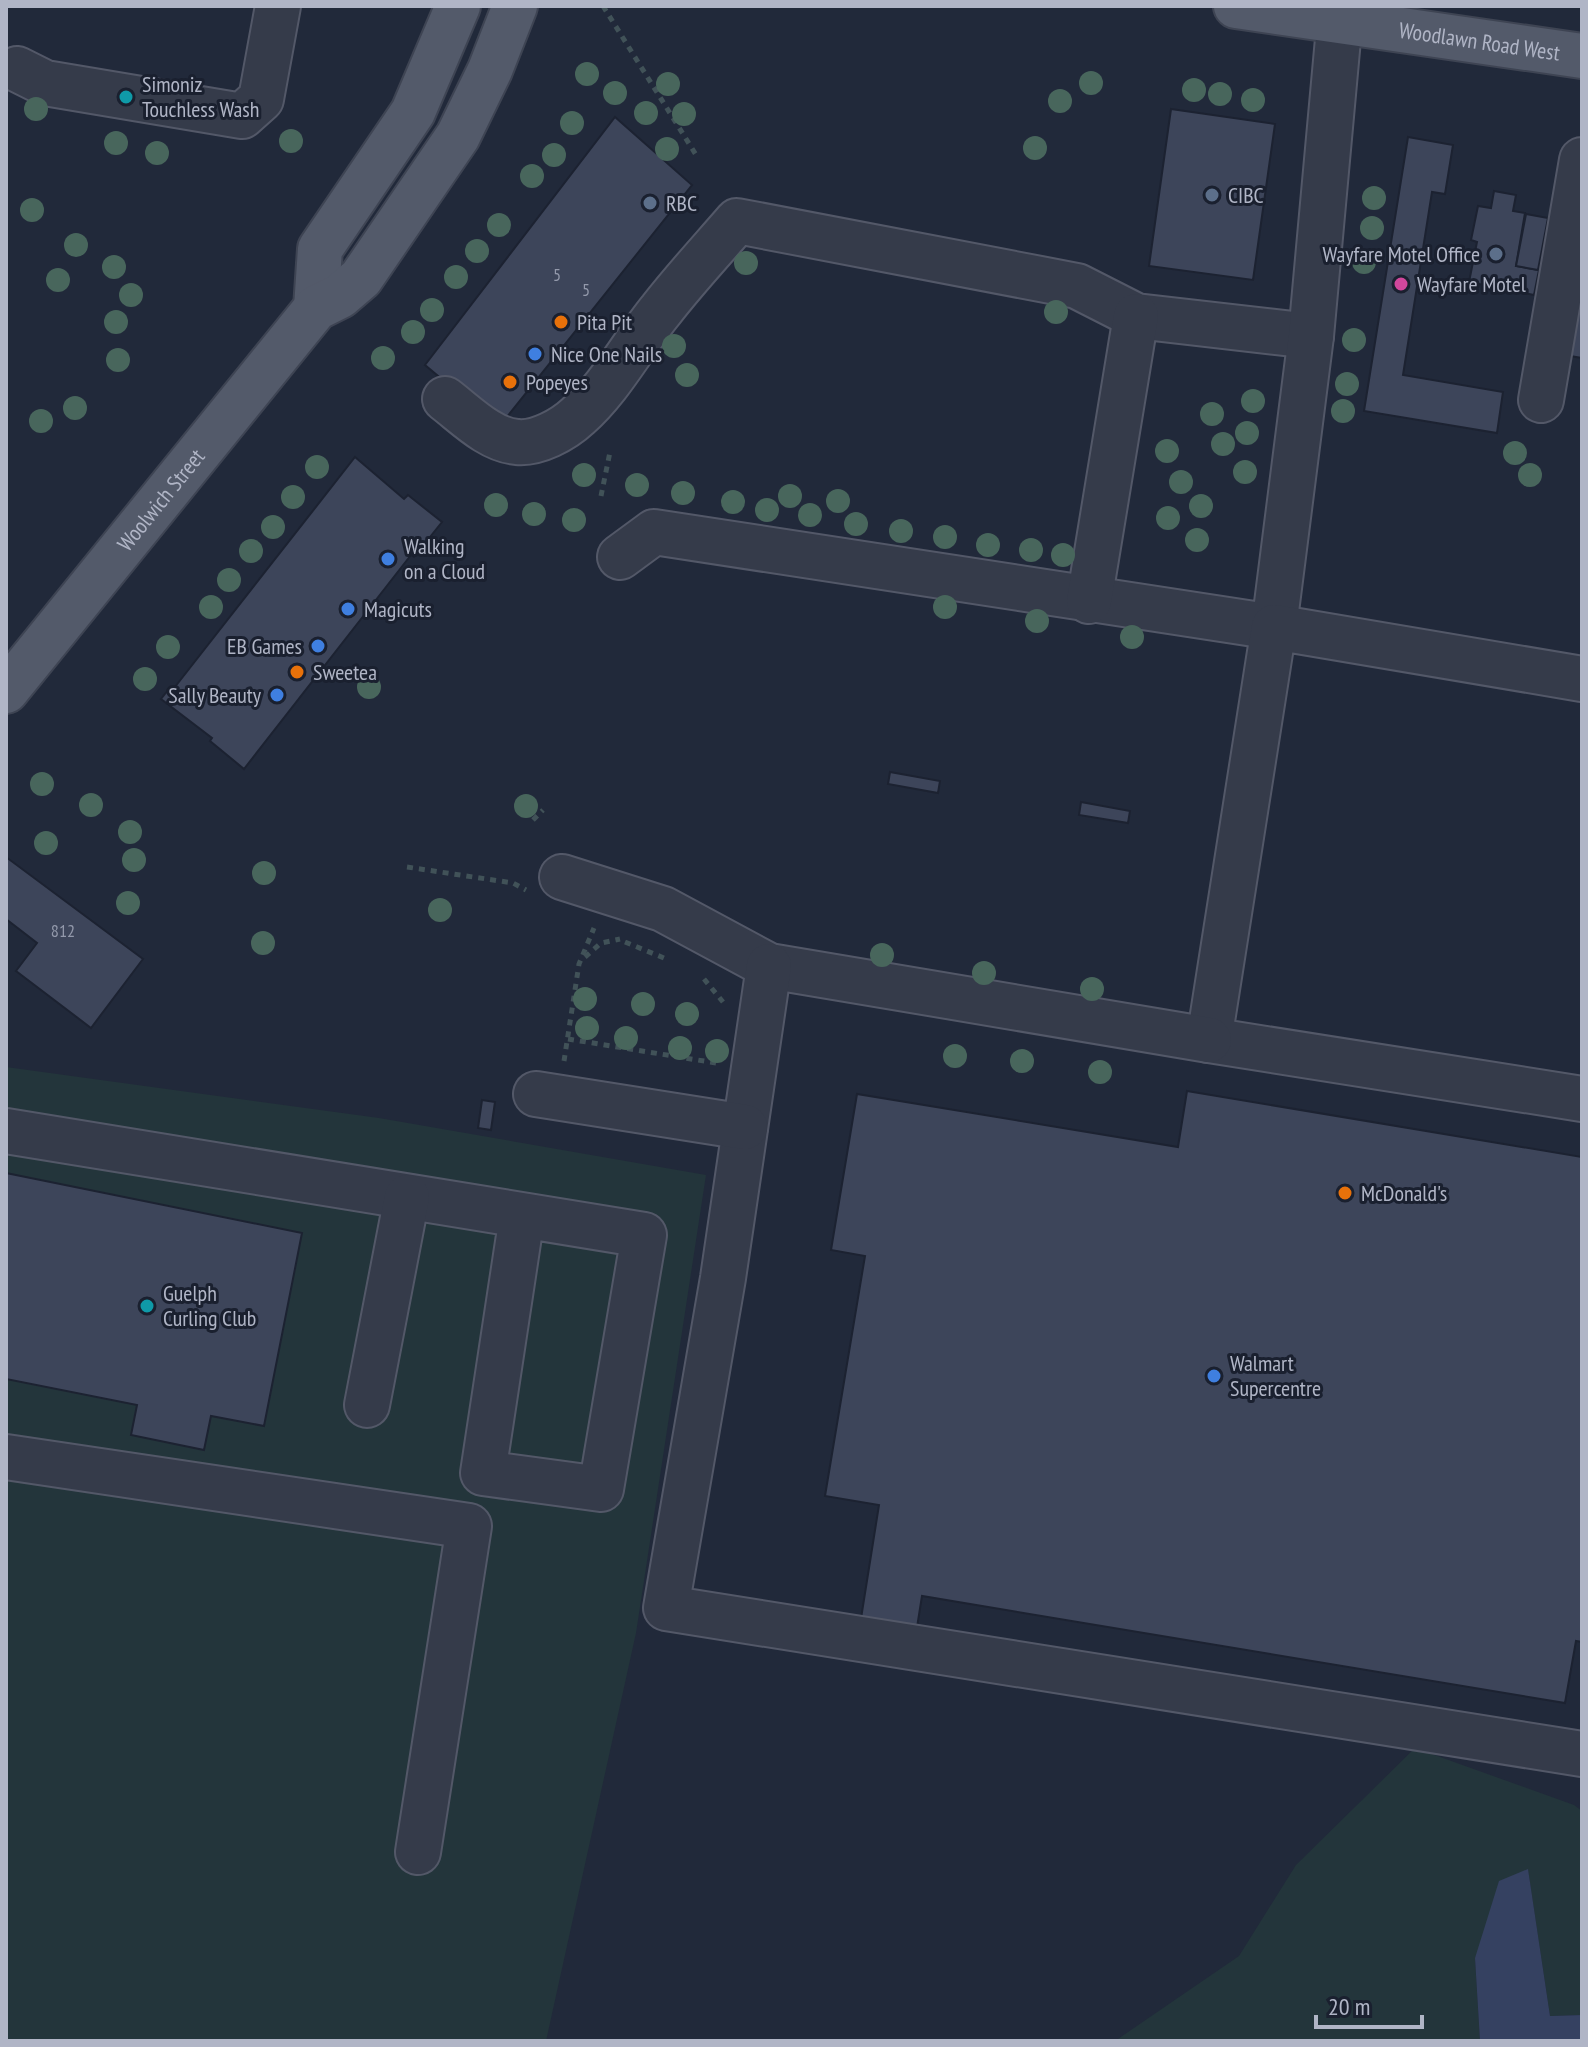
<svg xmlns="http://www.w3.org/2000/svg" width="1588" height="2047" font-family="'PT Sans Narrow',sans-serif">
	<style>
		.green { fill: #23353b }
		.water { fill: #354161 }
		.building { fill: #3d455a; stroke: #1c2231; stroke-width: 2 }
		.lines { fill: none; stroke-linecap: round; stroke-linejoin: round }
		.minor-casing { stroke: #535868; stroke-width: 48 }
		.major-casing { stroke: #3e4453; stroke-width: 48 }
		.path { stroke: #415258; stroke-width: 5; stroke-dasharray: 6 6; stroke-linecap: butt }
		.minor { stroke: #353b4a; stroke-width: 44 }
		.major { stroke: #535a6a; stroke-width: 44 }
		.tree { fill: #48665c }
		.culture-dot { fill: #0f9aa8; stroke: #1a202f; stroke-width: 3 }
		.service-dot { fill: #5c6f8a; stroke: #1a202f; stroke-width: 3 }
		.hotel-dot { fill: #d1479c; stroke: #1a202f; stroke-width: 3 }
		.food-dot { fill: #e8710a; stroke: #1a202f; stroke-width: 3 }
		.shop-dot { fill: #3f7fe0; stroke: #1a202f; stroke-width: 3 }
		.labels { text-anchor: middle; stroke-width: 6; stroke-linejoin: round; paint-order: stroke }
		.number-label { font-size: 18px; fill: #9399ab }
		.street-label { font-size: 22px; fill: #b0b5c6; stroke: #1a202f }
		.poi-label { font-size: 22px; fill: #b0b5c6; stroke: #1a202f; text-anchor: start }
	</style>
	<rect width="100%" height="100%" fill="#21293a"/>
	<!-- green -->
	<g class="green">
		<path d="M 6,1067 L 379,1118 L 706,1175 L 636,1633 L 546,2041 L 6,2041 Z"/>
		<path d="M 1415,1748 L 1574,1805 L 1582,1811 L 1582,2015 L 1550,2016 L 1528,1870 L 1475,1958 L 1480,2041 L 1115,2041 L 1239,1956 L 1296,1865 Z"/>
	</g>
	<!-- water -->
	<path class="water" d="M 1528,1869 L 1550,2016 L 1582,2015 L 1582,2041 L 1480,2041 L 1475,1958 L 1499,1881 Z"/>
	<!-- building -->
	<g class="building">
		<path d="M 1171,109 L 1275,124 L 1253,280 L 1149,266 Z"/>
		<path d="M 615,117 L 692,185 L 499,427 L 425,365 Z"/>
		<path d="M 1408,137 L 1453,145 L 1445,194 L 1432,192 L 1403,375 L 1503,392 L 1497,433 L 1364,411 Z"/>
		<path d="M 1494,191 L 1516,195 L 1513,211 L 1525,213 L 1516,266 L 1539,270 L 1534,295 L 1469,282 L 1477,242 L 1471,240 L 1478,206 L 1491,208 Z"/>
		<path d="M 1526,214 L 1548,218 L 1538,270 L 1516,266 Z"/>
		<path d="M 1582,268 L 1582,358 L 1570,356 Z"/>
		<path d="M 355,457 L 404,499 L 408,495 L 442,522 L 414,557 L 411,555 L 244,769 L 210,741 L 212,738 L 161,699 L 168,690 L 171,692 Z"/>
		<path d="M 890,772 L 940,781 L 938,793 L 888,784 Z"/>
		<path d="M 1081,802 L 1130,811 L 1128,823 L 1079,815 Z"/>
		<path d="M 6,857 L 143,959 L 91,1028 L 16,971 L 37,943 L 6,919 Z"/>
		<path d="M 1187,1091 L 1582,1157 L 1582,1642 L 1576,1641 L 1565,1703 L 922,1596 L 915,1640 L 859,1631 L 879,1505 L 825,1496 L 865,1256 L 831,1250 L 857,1094 L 1178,1147 Z"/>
		<path d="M 482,1100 L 495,1102 L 491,1130 L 478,1128 Z"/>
		<path d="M 6,1173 L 302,1233 L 264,1426 L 211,1416 L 204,1450 L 131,1435 L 137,1405 L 6,1379 Z"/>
	</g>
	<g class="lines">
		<!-- minor casing -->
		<g class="minor-casing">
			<g id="minor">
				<path d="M 17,69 L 45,83 L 242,116 L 261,99 L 278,6"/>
				<path d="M 445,399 C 466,415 490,440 517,442 C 537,444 563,430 578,416 C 611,387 633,344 661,310 C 685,279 712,250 737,221 L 1077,286 L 1136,316 L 1311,336"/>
				<path d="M 1541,400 L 1582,160"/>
				<path d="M 620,557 L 654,532 L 1274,627 L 1311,336 L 1341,6"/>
				<path d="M 1089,601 L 1136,316"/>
				<path d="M 1582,679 L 1274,627 L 1209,1040 L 1582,1099"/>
				<path d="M 562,877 L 663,909 L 769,966 L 1209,1040"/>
				<path d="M 769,966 L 723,1278 L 666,1608 L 1582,1754"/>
				<path d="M 536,1094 L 745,1127"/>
				<path d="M 6,1131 L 644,1235 L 601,1489 L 483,1473 L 522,1216"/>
				<path d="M 367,1405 L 407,1197"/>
				<path d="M 6,1457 L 469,1526 L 418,1852"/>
			</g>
		</g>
		<!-- major casing -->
		<g class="major-casing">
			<g id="major">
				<path id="s1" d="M 1236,6 L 1582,56"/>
				<path d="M 316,308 L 320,249 L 413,112 L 458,6"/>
				<path id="s2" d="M 6,691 L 316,308 L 340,296 L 361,278 L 458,136 L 490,70 L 515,6"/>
			</g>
		</g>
		<!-- path -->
		<g class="path">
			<path d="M 603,6 L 698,158"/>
			<path d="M 601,496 L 610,452"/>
			<path d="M 533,820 L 543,810"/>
			<path d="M 407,867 L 513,883 L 526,890"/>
			<path d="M 625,942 L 664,958"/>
			<path d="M 585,957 L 601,943 L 620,939"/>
			<path d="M 704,979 L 723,1002"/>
			<path d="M 568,1039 L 716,1063"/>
			<path d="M 564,1061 L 579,964 L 594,928"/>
		</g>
		<!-- minor -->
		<use href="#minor" class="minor"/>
		<!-- major -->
		<use href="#major" class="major"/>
	</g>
	<!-- trees -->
	<g class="tree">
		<circle cx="587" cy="74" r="12"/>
		<circle cx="1091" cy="83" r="12"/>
		<circle cx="668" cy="84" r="12"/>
		<circle cx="1194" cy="90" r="12"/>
		<circle cx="615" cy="93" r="12"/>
		<circle cx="1220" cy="94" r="12"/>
		<circle cx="1253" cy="100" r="12"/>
		<circle cx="1060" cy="101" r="12"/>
		<circle cx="36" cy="109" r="12"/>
		<circle cx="646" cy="113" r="12"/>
		<circle cx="684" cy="114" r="12"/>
		<circle cx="572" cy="123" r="12"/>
		<circle cx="291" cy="141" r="12"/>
		<circle cx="116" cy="143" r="12"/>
		<circle cx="1035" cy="148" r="12"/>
		<circle cx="667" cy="149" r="12"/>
		<circle cx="157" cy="153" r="12"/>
		<circle cx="554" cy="155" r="12"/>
		<circle cx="532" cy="176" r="12"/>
		<circle cx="1374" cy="198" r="12"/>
		<circle cx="32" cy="210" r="12"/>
		<circle cx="499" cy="225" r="12"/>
		<circle cx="1372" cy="228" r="12"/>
		<circle cx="76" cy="245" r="12"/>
		<circle cx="477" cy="251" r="12"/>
		<circle cx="1364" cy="262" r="12"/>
		<circle cx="746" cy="263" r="12"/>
		<circle cx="114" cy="267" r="12"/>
		<circle cx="456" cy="277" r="12"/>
		<circle cx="58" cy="280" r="12"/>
		<circle cx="131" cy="295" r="12"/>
		<circle cx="432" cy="310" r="12"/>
		<circle cx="1056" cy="312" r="12"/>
		<circle cx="116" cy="322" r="12"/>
		<circle cx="413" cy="332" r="12"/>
		<circle cx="1354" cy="340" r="12"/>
		<circle cx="674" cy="346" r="12"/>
		<circle cx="383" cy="358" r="12"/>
		<circle cx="118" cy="360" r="12"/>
		<circle cx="687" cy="375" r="12"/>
		<circle cx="1347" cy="384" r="12"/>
		<circle cx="1253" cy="401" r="12"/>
		<circle cx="75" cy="408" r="12"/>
		<circle cx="1343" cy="411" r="12"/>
		<circle cx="1212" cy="414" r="12"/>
		<circle cx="41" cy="421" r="12"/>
		<circle cx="1247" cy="433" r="12"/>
		<circle cx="1223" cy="444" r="12"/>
		<circle cx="1167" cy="451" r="12"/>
		<circle cx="1515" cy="453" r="12"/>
		<circle cx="317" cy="467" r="12"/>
		<circle cx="1245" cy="472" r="12"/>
		<circle cx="584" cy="475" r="12"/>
		<circle cx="1530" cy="475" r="12"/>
		<circle cx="1181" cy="482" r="12"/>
		<circle cx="637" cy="485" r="12"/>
		<circle cx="683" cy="493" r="12"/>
		<circle cx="790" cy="496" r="12"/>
		<circle cx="293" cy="497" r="12"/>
		<circle cx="838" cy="501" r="12"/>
		<circle cx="733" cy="502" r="12"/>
		<circle cx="496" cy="505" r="12"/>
		<circle cx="1201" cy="506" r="12"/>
		<circle cx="767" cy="510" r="12"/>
		<circle cx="534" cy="514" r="12"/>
		<circle cx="810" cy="515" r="12"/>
		<circle cx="1168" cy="518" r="12"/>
		<circle cx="574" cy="520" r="12"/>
		<circle cx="856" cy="524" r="12"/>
		<circle cx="273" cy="527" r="12"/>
		<circle cx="901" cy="531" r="12"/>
		<circle cx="945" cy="537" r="12"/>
		<circle cx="1197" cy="540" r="12"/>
		<circle cx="988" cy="545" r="12"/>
		<circle cx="1031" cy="550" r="12"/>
		<circle cx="251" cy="551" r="12"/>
		<circle cx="1063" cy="555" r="12"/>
		<circle cx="229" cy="580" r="12"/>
		<circle cx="211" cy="607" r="12"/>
		<circle cx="945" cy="607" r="12"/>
		<circle cx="1037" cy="621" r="12"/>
		<circle cx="1132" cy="637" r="12"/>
		<circle cx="168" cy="647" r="12"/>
		<circle cx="145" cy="679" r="12"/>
		<circle cx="369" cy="687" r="12"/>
		<circle cx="42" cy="784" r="12"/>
		<circle cx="91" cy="805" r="12"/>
		<circle cx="526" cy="806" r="12"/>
		<circle cx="130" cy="832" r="12"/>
		<circle cx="46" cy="843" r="12"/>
		<circle cx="134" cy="860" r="12"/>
		<circle cx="264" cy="873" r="12"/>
		<circle cx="128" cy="903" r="12"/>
		<circle cx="440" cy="910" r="12"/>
		<circle cx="263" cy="943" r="12"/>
		<circle cx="882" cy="955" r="12"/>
		<circle cx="984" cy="973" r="12"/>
		<circle cx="1092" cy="989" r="12"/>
		<circle cx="585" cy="999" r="12"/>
		<circle cx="643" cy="1004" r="12"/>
		<circle cx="687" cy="1014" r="12"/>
		<circle cx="587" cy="1028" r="12"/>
		<circle cx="626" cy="1038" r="12"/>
		<circle cx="680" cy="1048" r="12"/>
		<circle cx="717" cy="1051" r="12"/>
		<circle cx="955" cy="1056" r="12"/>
		<circle cx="1022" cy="1061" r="12"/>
		<circle cx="1100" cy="1072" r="12"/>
	</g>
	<!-- markers -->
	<g class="culture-dot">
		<circle cx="126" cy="97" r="8"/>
		<circle cx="147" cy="1306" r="8"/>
	</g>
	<g class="service-dot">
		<circle cx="1212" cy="195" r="8"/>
		<circle cx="650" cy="203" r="8"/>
		<circle cx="1496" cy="254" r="8"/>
	</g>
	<circle class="hotel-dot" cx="1401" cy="284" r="8"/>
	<g class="food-dot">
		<circle cx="561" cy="322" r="8"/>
		<circle cx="510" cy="382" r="8"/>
		<circle cx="297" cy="672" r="8"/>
		<circle cx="1345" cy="1193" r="8"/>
	</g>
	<g class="shop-dot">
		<circle cx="535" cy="354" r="8"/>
		<circle cx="388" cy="559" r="8"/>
		<circle cx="348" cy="609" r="8"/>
		<circle cx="318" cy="646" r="8"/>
		<circle cx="277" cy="695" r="8"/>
		<circle cx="1214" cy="1376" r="8"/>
	</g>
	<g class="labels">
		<!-- number labels -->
		<g class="number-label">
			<text x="557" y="281">5</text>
			<text x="586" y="296">5</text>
			<text x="63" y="937">812</text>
		</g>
		<!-- street labels -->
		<g class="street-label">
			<text dy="8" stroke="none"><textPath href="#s1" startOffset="246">Woodlawn Road West</textPath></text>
			<text dy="8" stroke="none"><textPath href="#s2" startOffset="246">Woolwich Street</textPath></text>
		</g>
		<!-- poi labels -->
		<g class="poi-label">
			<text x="142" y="92">Simoniz<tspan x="142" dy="25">Touchless Wash</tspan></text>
			<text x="1228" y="203">CIBC</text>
			<text x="666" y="211">RBC</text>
			<text x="1480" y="262" text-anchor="end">Wayfare Motel Office</text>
			<text x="1417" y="292">Wayfare Motel</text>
			<text x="577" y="330">Pita Pit</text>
			<text x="551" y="362">Nice One Nails</text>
			<text x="526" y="390">Popeyes</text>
			<text x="404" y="554">Walking<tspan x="404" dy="25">on a Cloud</tspan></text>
			<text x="364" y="617">Magicuts</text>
			<text x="302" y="654" text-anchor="end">EB Games</text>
			<text x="313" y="680">Sweetea</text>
			<text x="261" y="703" text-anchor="end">Sally Beauty</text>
			<text x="1361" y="1201">McDonald's</text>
			<text x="163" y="1301">Guelph<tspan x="163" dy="25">Curling Club</tspan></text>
			<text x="1230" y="1371">Walmart<tspan x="1230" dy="25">Supercentre</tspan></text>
		</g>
	</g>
	<!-- border -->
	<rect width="1588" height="2047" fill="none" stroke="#b0b5c6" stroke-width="16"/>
	<!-- scale -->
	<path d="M1316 2015v12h106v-12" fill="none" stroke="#b0b5c6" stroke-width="4"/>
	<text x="1328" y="2015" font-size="24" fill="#b0b5c6" stroke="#1a202f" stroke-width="6" paint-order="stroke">20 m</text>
</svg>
